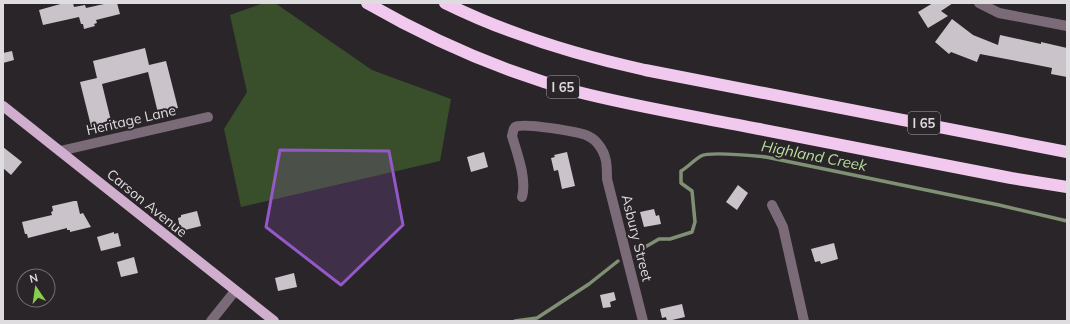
<svg xmlns="http://www.w3.org/2000/svg" width="1070" height="324" font-family="Mulish,sans-serif">
	<style>
		.green { fill: #394e2a }
		.lines { fill: none; stroke-linecap: round; stroke-linejoin: round }
		.stream { stroke: #809075; stroke-width: 3.5 }
		.building { fill: #cac4ca }
		.minor { stroke: #7b6b79; stroke-width: 10 }
		.major { stroke: #d0aecd; stroke-width: 10 }
		.highway { stroke: #f2c9ee; stroke-width: 12 }
		.marked { fill: #9458c7; fill-opacity: 0.2; stroke: #9458c7; stroke-width: 3; stroke-linejoin: round }
		.labels { text-anchor: middle; stroke-width: 4; stroke-linejoin: round; paint-order: stroke }
		.shield { fill: #2a2529; stroke: #a9a5a8; stroke-width: 1 }
		.shield-label { font-size: 13px; font-weight: bold; fill: #dfdcdf }
		.street-label { font-size: 14px; fill: #dfdcdf; stroke: #2a2529 }
		.water-label { font-size: 15px; font-style: italic; fill: #b8df9e; stroke: #2a2529 }
	</style>
	<rect width="100%" height="100%" fill="#2a2529"/>
	<!-- green -->
	<path class="green" d="M 264,3 L 275,3 L 372,70 L 451,99 L 440,161 L 241,207 L 224,129 L 247,92 L 230,15 Z"/>
	<g class="lines">
		<!-- stream -->
		<g class="stream">
			<path d="M 640,250 L 659,239 L 670,239 L 692,232 L 695,222 L 692,191 L 681,183 L 681,171 C 688,167 694,160 701,156 C 710,151 755,156 766,157 L 999,205 L 1067,221"/>
			<path d="M 515,321 L 537,318 L 589,284 L 618,261"/>
		</g>
	</g>
	<!-- building -->
	<g class="building">
		<path d="M 64,3 L 73,3 L 74,7 L 85,5 L 86,8 L 104,4 L 104,3 L 117,3 L 120,14 L 96,20 L 97,23 L 94,24 L 95,26 L 84,29 L 83,24 L 81,24 L 79,17 L 43,25 L 39,10 Z"/>
		<path d="M 933,3 L 953,3 L 941,11 L 948,16 L 928,28 L 918,12 Z"/>
		<path d="M 952,19 L 973,35 L 998,45 L 1000,35 L 1041,44 L 1041,42 L 1067,48 L 1067,77 L 1051,74 L 1052,68 L 1027,63 L 980,54 L 977,62 L 951,52 L 949,54 L 935,42 Z"/>
		<path d="M 145,48 L 149,65 L 166,61 L 178,108 L 158,113 L 148,72 L 102,84 L 112,125 L 92,130 L 80,82 L 97,78 L 93,61 Z"/>
		<path d="M 12,51 L 14,60 L 3,63 L 3,53 Z"/>
		<path d="M 3,147 L 22,162 L 11,175 L 3,168 Z"/>
		<path d="M 484,152 L 488,167 L 471,172 L 467,157 Z"/>
		<path d="M 567,152 L 575,186 L 562,189 L 558,170 L 554,171 L 551,158 L 555,157 L 554,155 Z"/>
		<path d="M 738,185 L 748,193 L 737,210 L 726,202 Z"/>
		<path d="M 74,201 L 77,201 L 80,214 L 83,213 L 91,227 L 70,232 L 70,230 L 67,230 L 67,228 L 28,238 L 27,234 L 25,234 L 22,222 L 52,215 L 51,212 L 53,211 L 52,206 Z"/>
		<path d="M 654,209 L 656,216 L 659,215 L 661,224 L 644,227 L 640,212 Z"/>
		<path d="M 197,211 L 201,226 L 185,230 L 184,228 L 180,229 L 178,218 L 181,217 L 181,215 Z"/>
		<path d="M 114,232 L 114,234 L 118,233 L 121,246 L 101,251 L 97,237 Z"/>
		<path d="M 834,243 L 838,259 L 821,264 L 820,261 L 815,262 L 811,249 Z"/>
		<path d="M 134,257 L 138,273 L 121,277 L 117,262 Z"/>
		<path d="M 294,273 L 297,287 L 278,291 L 275,278 Z"/>
		<path d="M 614,292 L 616,300 L 610,302 L 611,307 L 603,308 L 600,295 Z"/>
		<path d="M 682,304 L 685,317 L 668,321 L 667,321 L 666,317 L 662,318 L 660,309 Z"/>
	</g>
	<g class="lines">
		<!-- minor -->
		<g class="minor">
			<path d="M 979,3 L 999,13 L 1067,26"/>
			<path d="M 60,151 L 208,117"/>
			<path d="M 522,197 C 527,179 517,153 512,136 C 513,133 513,129 515,127 C 522,122 580,132 588,136 C 592,138 596,141 598,144 C 607,155 607,165 607,179 L 643,321"/>
			<path d="M 772,205 L 783,227 L 804,321"/>
			<path d="M 211,321 L 235,291"/>
		</g>
		<!-- major -->
		<path class="major" d="M 3,106 L 274,321"/>
		<!-- highway -->
		<g class="highway">
			<path d="M 367,3 C 433,41 504,72 578,92 C 637,107 699,117 759,129 C 843,145 927,161 1011,178 L 1067,187"/>
			<path d="M 445,3 C 508,34 576,55 645,70 L 1067,152"/>
		</g>
	</g>
	<!-- marked area -->
	<path class="marked" d="M 280,150 L 389,151 L 403,225 L 341,285 L 266,227 Z"/>
	<g class="labels">
		<!-- shield labels -->
		<g class="shield">
			<rect x="547" y="76" width="32" height="22" rx="3"/>
			<rect x="908" y="112" width="32" height="22" rx="3"/>
		</g>
		<g class="shield-label">
			<text x="563" y="92">I 65</text>
			<text x="924" y="128">I 65</text>
		</g>
		<!-- street labels -->
		<g class="street-label">
			<text transform="translate(131 120) rotate(-13)" y="5">Heritage Lane</text>
			<text transform="translate(147 203) rotate(39)" y="5">Carson Avenue</text>
			<text transform="translate(637 238) rotate(76)" y="5">Asbury Street</text>
		</g>
		<!-- water labels -->
		<g class="water-label">
			<text transform="translate(814 156) rotate(11)" y="5">Highland Creek</text>
		</g>
	</g>
	<!-- border -->
	<rect width="1070" height="324" fill="none" stroke="#dfdcdf" stroke-width="8"/>
	<!-- north arrow -->
	<g transform="translate(36 288) rotate(347)"><circle r="19" fill="#2a2529" stroke="#726e72"/>
	<path d="M0-3L7 15L0 10L-7 15Z" fill="#87cf4a"/>
	<text y="-6" font-size="11" font-weight="bold" text-anchor="middle" fill="#dfdcdf">N</text>
	</g>
</svg>
